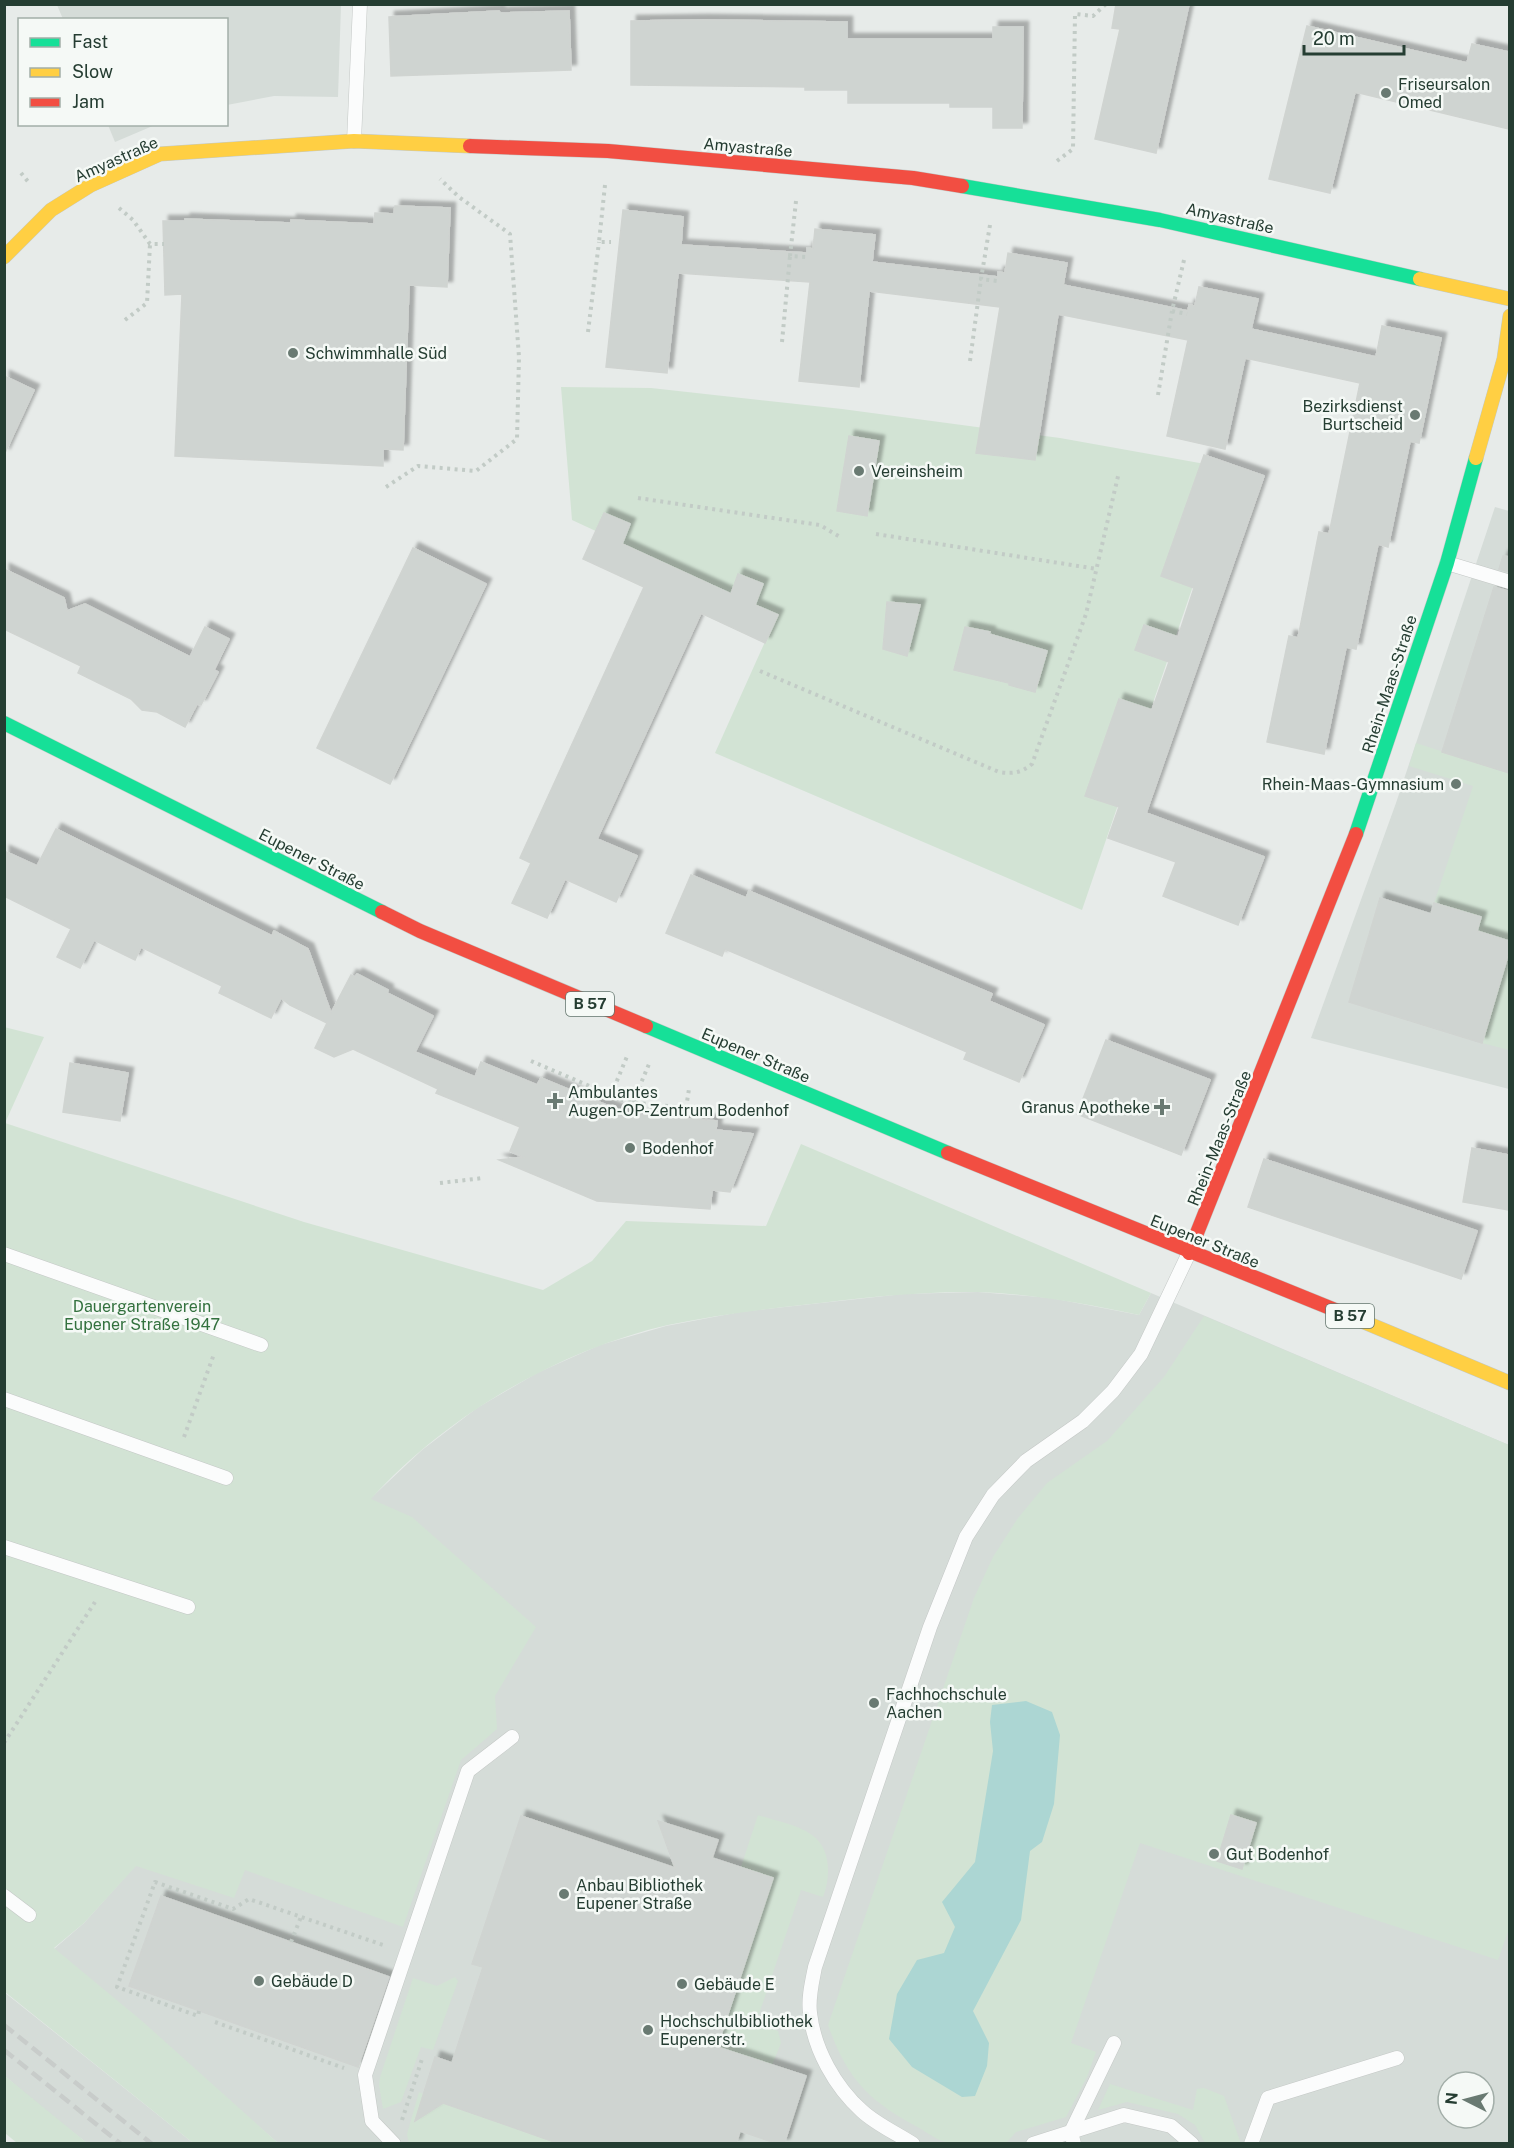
<svg xmlns="http://www.w3.org/2000/svg" width="1514" height="2148" font-family="'Public Sans',sans-serif">
	<style>
		.built { fill: #d5dcd8; fill-rule: evenodd }
		.green { fill: #d2e3d4 }
		.water { fill: #acd6d3 }
		.building { fill: #cfd4d1; stroke: #d0d4d1; stroke-width: 1.5; filter: url(#shadow) }
		.lines { fill: none; stroke-linecap: round; stroke-linejoin: round }
		.lane-casing { stroke: #c4c8c6; stroke-width: 15 }
		.fast-casing { stroke: #c3c9c6; stroke-width: 15 }
		.slow-casing { stroke: #c3c9c6; stroke-width: 15 }
		.jam-casing { stroke: #c3c9c6; stroke-width: 15 }
		.path { stroke: #c2cbc6; stroke-width: 4; stroke-dasharray: 3 4.5; stroke-linecap: butt }
		.lane { stroke: #fbfcfc; stroke-width: 14 }
		.fast { stroke: #16e098; stroke-width: 14 }
		.slow { stroke: #ffcf43; stroke-width: 14 }
		.jam { stroke: #f24e42; stroke-width: 14 }
		.rail { stroke: #c8ccca; stroke-width: 4.5; stroke-dasharray: 12 6; stroke-linecap: butt }
		.poi-dot { fill: #697a72; stroke: #f5f9f6; stroke-width: 2 }
		.labels { text-anchor: middle; stroke-width: 5; stroke-linejoin: round; paint-order: stroke }
		.shield { fill: #f5f9f6; stroke: #63756d; stroke-width: 1.5 }
		.shield-label { font-size: 15px; font-weight: bold; fill: #253d32 }
		.poi-label { font-size: 16px; fill: #253d32; stroke: #f5f9f6; text-anchor: start }
		.street-label { font-size: 16px; fill: #253d32; stroke: #f5f9f6 }
		.park-label { font-size: 16px; fill: #33713e; stroke: #f5f9f6 }
	</style>
	<defs>
		<filter id="shadow"><feDropShadow dx="5.5" dy="-5.5" stdDeviation="1.5" flood-color="#0004"/></filter>
	</defs>
	<rect width="100%" height="100%" fill="#e7ebe9"/>
	<!-- built -->
	<g class="built">
		<path d="M 57,5 L 341,5 L 338,97 L 274,96 L 227,105 L 226,20 L 63,19 Z"/>
		<path d="M 108,125 L 155,125 L 115,142 Z"/>
		<path d="M 1495,507 L 1509,511 L 1509,1089 L 1311,1038 L 1396,803 Z"/>
		<path d="M 978,1292 L 1051,1298 L 1139,1315 L 1151,1293 L 1509,1445 L 1509,2143 L 278,2143 L 54,1949 L 84,1923 L 136,1865 L 370,1499 L 422,1450 L 477,1408 L 537,1373 L 600,1345 L 666,1326 L 740,1312 L 821,1303 L 903,1294 ZM 1448,2082 L 1484,2082 L 1484,2118 L 1448,2118 Z"/>
		<path d="M 4,1992 L 73,2047 L 193,2143 L 87,2143 L 41,2107 L 5,2076 Z"/>
	</g>
	<!-- green -->
	<g class="green">
		<path d="M 561,387 L 651,388 L 842,409 L 1060,438 L 1233,469 L 1082,910 L 715,753 L 777,615 L 572,520 Z"/>
		<path d="M 1416,743 L 1509,773 L 1509,941 L 1477,931 L 1481,918 L 1434,903 L 1473,786 L 1409,766 Z"/>
		<path d="M 1509,952 L 1509,1050 L 1482,1043 Z"/>
		<path d="M 4,1027 L 44,1037 L 5,1123 L 304,1222 L 543,1290 L 592,1261 L 626,1221 L 766,1226 L 801,1144 L 1151,1293 L 1139,1315 C 1086,1304 1033,1294 978,1292 C 920,1291 860,1298 802,1305 C 757,1310 712,1316 668,1325 C 559,1350 446,1416 371,1499 L 412,1517 L 536,1627 L 495,1696 L 497,1729 L 461,1760 L 403,1927 L 245,1870 L 234,1898 L 136,1866 L 84,1923 L 54,1948 L 142,2021 L 278,2143 L 193,2143 L 5,1992 Z"/>
		<path d="M 1204,1316 L 1509,1445 L 1510,1926 L 1498,1960 L 1140,1843 L 1071,2043 L 1096,2052 L 1087,2077 L 1066,2117 L 1016,2132 L 1006,2143 C 988,2143 967,2146 950,2143 C 940,2142 929,2134 921,2129 C 869,2101 848,2081 828,2025 L 974,1598 L 993,1557 L 1018,1518 L 1047,1483 L 1107,1441 L 1164,1377 Z"/>
		<path d="M 758,1815 C 775,1821 797,1824 812,1835 C 831,1848 831,1877 823,1897 L 801,1890 L 756,2023 L 778,2031 L 781,2043 L 772,2065 L 742,2056 L 702,2096 L 772,1878 L 741,1867 Z"/>
		<path d="M 455,1977 L 458,1981 L 433,2050 L 421,2047 L 401,2102 L 383,2109 L 379,2085 L 380,2077 L 413,1978 L 437,1986 Z"/>
		<path d="M 5,2076 L 87,2143 L 17,2143 L 5,2133 Z"/>
		<path d="M 1110,2084 L 1193,2110 L 1197,2089 L 1204,2088 L 1224,2096 L 1240,2141 L 1239,2143 L 1205,2143 L 1195,2125 L 1178,2114 L 1127,2102 L 1098,2110 Z"/>
		<path d="M 419,2092 L 423,2094 L 421,2101 L 428,2112 L 443,2103 L 560,2143 L 409,2144 L 407,2134 Z"/>
	</g>
	<!-- water -->
	<path class="water" d="M 1026,1701 L 1052,1712 L 1060,1735 L 1054,1804 L 1042,1842 L 1030,1851 L 1021,1920 L 973,2011 L 989,2043 L 987,2066 L 975,2096 L 962,2097 L 912,2067 L 889,2039 L 897,1994 L 917,1960 L 944,1953 L 955,1927 L 942,1902 L 975,1862 L 993,1751 L 990,1722 L 992,1705 Z"/>
	<!-- building -->
	<g class="building">
		<path d="M 1116,4 L 1189,4 L 1156,153 L 1095,139 L 1120,29 L 1112,28 Z"/>
		<path d="M 499,11 L 500,13 L 569,11 L 571,70 L 391,76 L 389,17 Z"/>
		<path d="M 703,20 L 847,22 L 847,39 L 993,39 L 993,27 L 1023,27 L 1022,128 L 993,128 L 993,107 L 950,107 L 950,103 L 848,103 L 848,90 L 805,90 L 805,87 L 631,85 L 631,21 Z"/>
		<path d="M 1307,26 L 1467,63 L 1472,44 L 1509,52 L 1509,129 L 1355,92 L 1330,193 L 1269,179 Z"/>
		<path d="M 395,206 L 450,208 L 447,287 L 409,285 L 403,450 L 383,449 L 383,466 L 175,456 L 182,294 L 165,295 L 163,221 L 185,221 L 185,219 L 291,223 L 291,220 L 374,224 L 375,213 L 394,214 Z"/>
		<path d="M 623,210 L 683,217 L 681,245 L 807,253 L 807,248 L 813,249 L 815,229 L 875,235 L 872,262 L 998,277 L 998,272 L 1005,273 L 1008,253 L 1067,263 L 1063,285 L 1188,311 L 1189,305 L 1195,306 L 1199,287 L 1258,299 L 1251,329 L 1376,357 L 1382,326 L 1441,338 L 1419,443 L 1410,441 L 1388,547 L 1378,544 L 1356,649 L 1346,647 L 1324,754 L 1267,742 L 1289,636 L 1298,638 L 1319,532 L 1329,534 L 1360,383 L 1245,358 L 1225,449 L 1167,436 L 1188,340 L 1058,314 L 1035,460 L 976,453 L 1000,307 L 869,291 L 859,387 L 799,381 L 810,282 L 678,273 L 667,373 L 606,367 Z"/>
		<path d="M 4,376 L 34,390 L 4,455 Z"/>
		<path d="M 849,436 L 879,441 L 867,516 L 837,511 Z"/>
		<path d="M 1204,455 L 1264,476 L 1146,813 L 1264,857 L 1238,925 L 1163,896 L 1176,862 L 1108,838 L 1119,807 L 1085,796 L 1119,699 L 1152,710 L 1169,662 L 1135,650 L 1144,625 L 1178,637 L 1194,588 L 1161,576 Z"/>
		<path d="M 604,513 L 630,524 L 622,544 L 731,594 L 738,574 L 763,584 L 755,605 L 778,615 L 765,643 L 701,613 L 597,839 L 637,856 L 616,902 L 565,879 L 547,918 L 512,903 L 531,863 L 520,858 L 644,587 L 583,559 Z"/>
		<path d="M 413,548 L 486,584 L 390,784 L 317,748 Z"/>
		<path d="M 1503,556 L 1509,557 L 1509,572 L 1499,569 Z"/>
		<path d="M 4,569 L 64,598 L 67,611 L 85,604 L 190,657 L 205,627 L 229,639 L 214,670 L 218,672 L 201,705 L 197,704 L 185,727 L 157,712 L 142,710 L 131,699 L 78,673 L 81,666 L 4,629 Z"/>
		<path d="M 1494,587 L 1509,591 L 1509,773 L 1442,752 Z"/>
		<path d="M 887,602 L 920,605 L 907,656 L 883,649 Z"/>
		<path d="M 965,627 L 990,632 L 989,634 L 1047,651 L 1035,692 L 1009,685 L 1009,683 L 954,670 Z"/>
		<path d="M 56,829 L 272,936 L 274,931 L 308,949 L 331,1013 L 351,975 L 355,977 L 357,974 L 388,990 L 387,993 L 433,1016 L 415,1052 L 475,1077 L 481,1062 L 537,1085 L 541,1078 L 628,1114 L 717,1121 L 716,1130 L 753,1134 L 730,1192 L 712,1190 L 710,1209 L 597,1201 L 499,1160 L 523,1157 L 510,1151 L 520,1127 L 436,1093 L 438,1089 L 353,1049 L 334,1057 L 315,1048 L 327,1023 L 290,1005 L 281,998 L 271,1018 L 219,993 L 222,986 L 141,947 L 135,960 L 94,940 L 80,968 L 57,957 L 71,929 L 4,896 L 4,851 L 37,866 Z"/>
		<path d="M 691,875 L 746,898 L 749,891 L 992,994 L 989,1001 L 1044,1025 L 1019,1082 L 964,1059 L 967,1052 L 725,949 L 722,956 L 666,933 Z"/>
		<path d="M 1380,898 L 1431,914 L 1434,903 L 1481,917 L 1477,931 L 1509,941 L 1509,952 L 1482,1043 L 1349,1002 Z"/>
		<path d="M 1106,1040 L 1210,1080 L 1181,1155 L 1077,1114 Z"/>
		<path d="M 70,1063 L 128,1073 L 120,1121 L 63,1112 Z"/>
		<path d="M 1472,1148 L 1509,1155 L 1509,1210 L 1463,1202 Z"/>
		<path d="M 1264,1159 L 1477,1231 L 1461,1279 L 1248,1207 Z"/>
		<path d="M 1231,1815 L 1256,1823 L 1242,1869 L 1217,1861 Z"/>
		<path d="M 521,1816 L 675,1868 L 658,1821 L 718,1840 L 712,1858 L 773,1878 L 717,2047 L 806,2076 L 784,2144 L 778,2144 L 740,2131 L 736,2144 L 560,2144 L 443,2103 L 415,2121 L 435,2057 L 452,2063 L 483,1967 L 472,1964 Z"/>
		<path d="M 161,1896 L 389,1977 L 358,2067 L 129,1986 Z"/>
	</g>
	<g class="lines">
		<!-- lane casing -->
		<g class="lane-casing">
			<g id="lane">
				<path d="M 354,141 L 360,4"/>
				<path d="M 1447,563 L 1510,582"/>
				<path d="M 4,1254 L 261,1345"/>
				<path d="M 4,1399 L 226,1478"/>
				<path d="M 4,1547 L 188,1607"/>
				<path d="M 4,1896 L 29,1915"/>
				<path d="M 394,2144 L 372,2121 L 365,2075 L 468,1771 L 512,1737"/>
				<path d="M 913,2144 C 896,2133 876,2124 862,2111 C 835,2087 814,2049 810,2013 C 808,1998 812,1982 815,1967 L 930,1627 L 966,1537 L 993,1495 L 1026,1461 L 1083,1421 L 1113,1391 L 1141,1354 L 1189,1253"/>
				<path d="M 1033,2144 L 1124,2115 L 1171,2126 L 1192,2144"/>
				<path d="M 1074,2144 L 1071,2132 L 1114,2043"/>
				<path d="M 1251,2144 L 1268,2098 L 1397,2058"/>
			</g>
		</g>
		<!-- fast casing -->
		<g class="fast-casing">
			<g id="fast">
				<path d="M 962,186 L 1160,220 L 1420,279"/>
				<path d="M 4,723 L 382,912"/>
				<path d="M 1356,834 L 1447,563 L 1476,458"/>
				<path d="M 646,1026 L 948,1153"/>
			</g>
		</g>
		<!-- slow casing -->
		<g class="slow-casing">
			<g id="slow">
				<path d="M 4,257 L 51,210 L 91,185 L 160,154 L 354,141 L 470,146"/>
				<path d="M 1420,279 L 1510,299"/>
				<path d="M 1476,458 L 1504,359 L 1510,316"/>
				<path d="M 1345,1314 L 1510,1383"/>
			</g>
		</g>
		<!-- jam casing -->
		<g class="jam-casing">
			<g id="jam">
				<path d="M 470,146 L 608,151 L 913,178 L 962,186"/>
				<path d="M 382,912 L 420,931 L 646,1026"/>
				<path d="M 948,1153 L 1345,1314"/>
				<path d="M 1189,1253 L 1356,834"/>
			</g>
		</g>
		<!-- path -->
		<g class="path">
			<path d="M 1057,161 L 1073,149 L 1075,14 L 1093,16 L 1106,4"/>
			<path d="M 21,173 L 30,184"/>
			<path d="M 605,185 L 599,242 L 611,242"/>
			<path d="M 796,201 L 790,256 L 806,257"/>
			<path d="M 119,208 L 133,220 L 150,244 L 164,244"/>
			<path d="M 990,225 L 981,279 L 997,281"/>
			<path d="M 1184,260 L 1172,311 L 1187,314"/>
			<path d="M 125,320 L 147,303 L 150,244"/>
			<path d="M 588,332 L 599,242"/>
			<path d="M 782,342 L 790,256"/>
			<path d="M 970,361 L 981,279"/>
			<path d="M 1158,395 L 1172,311"/>
			<path d="M 386,487 L 418,466 L 476,471 L 517,439 L 519,357 L 510,234 L 459,197 L 440,179"/>
			<path d="M 638,498 L 820,525 L 840,537"/>
			<path d="M 876,534 L 1097,569"/>
			<path d="M 760,671 L 999,772 C 1013,774 1021,773 1032,764 L 1086,614 L 1119,472"/>
			<path d="M 531,1061 L 627,1102 L 708,1110"/>
			<path d="M 611,1095 L 628,1054"/>
			<path d="M 633,1102 L 649,1064"/>
			<path d="M 686,1108 L 689,1089"/>
			<path d="M 440,1183 L 483,1178"/>
			<path d="M 184,1437 L 214,1354"/>
			<path d="M 4,1743 L 95,1602"/>
			<path d="M 291,1942 L 301,1917"/>
			<path d="M 199,2011 L 198,2016 L 117,1987 L 155,1882 L 233,1909 L 249,1899 L 383,1945"/>
			<path d="M 215,2022 L 344,2068"/>
			<path d="M 402,2120 L 423,2056"/>
		</g>
		<!-- lane -->
		<use href="#lane" class="lane"/>
		<!-- fast -->
		<use href="#fast" class="fast"/>
		<!-- slow -->
		<use href="#slow" class="slow"/>
		<!-- jam -->
		<use href="#jam" class="jam"/>
		<!-- rail -->
		<g class="rail">
			<path d="M 4,2025 L 152,2144"/>
			<path d="M 4,2050 L 121,2144"/>
		</g>
	</g>
	<!-- markers -->
	<g class="poi-dot">
		<circle cx="1386" cy="93" r="6"/>
		<circle cx="293" cy="353" r="6"/>
		<circle cx="1415" cy="415" r="6"/>
		<circle cx="859" cy="471" r="6"/>
		<circle cx="1456" cy="784" r="6"/>
		<path d="M552 1092h6v6h6v6h-6v6h-6v-6h-6v-6h6z"/>
		<path d="M1159 1098h6v6h6v6h-6v6h-6v-6h-6v-6h6z"/>
		<circle cx="630" cy="1148" r="6"/>
		<circle cx="874" cy="1703" r="6"/>
		<circle cx="1214" cy="1854" r="6"/>
		<circle cx="564" cy="1894" r="6"/>
		<circle cx="259" cy="1981" r="6"/>
		<circle cx="682" cy="1984" r="6"/>
		<circle cx="648" cy="2030" r="6"/>
	</g>
	<g class="labels">
		<!-- shield labels -->
		<g class="shield">
			<rect x="566" y="992" width="48" height="24" rx="4.5"/>
			<rect x="1326" y="1304" width="48" height="24" rx="4.5"/>
		</g>
		<g class="shield-label">
			<text x="590" y="1009">B 57</text>
			<text x="1350" y="1321">B 57</text>
		</g>
		<!-- poi labels -->
		<g class="poi-label">
			<text x="1398" y="90">Friseursalon<tspan x="1398" dy="18">Omed</tspan></text>
			<text x="305" y="359">Schwimmhalle Süd</text>
			<text x="1403" y="412" text-anchor="end">Bezirksdienst<tspan x="1403" dy="18">Burtscheid</tspan></text>
			<text x="871" y="477">Vereinsheim</text>
			<text x="1444" y="790" text-anchor="end">Rhein-Maas-Gymnasium</text>
			<text x="568" y="1098">Ambulantes<tspan x="568" dy="18">Augen-OP-Zentrum Bodenhof</tspan></text>
			<text x="1150" y="1113" text-anchor="end">Granus Apotheke</text>
			<text x="642" y="1154">Bodenhof</text>
			<text x="886" y="1700">Fachhochschule<tspan x="886" dy="18">Aachen</tspan></text>
			<text x="1226" y="1860">Gut Bodenhof</text>
			<text x="576" y="1891">Anbau Bibliothek<tspan x="576" dy="18">Eupener Straße</tspan></text>
			<text x="271" y="1987">Gebäude D</text>
			<text x="694" y="1990">Gebäude E</text>
			<text x="660" y="2027">Hochschulbibliothek<tspan x="660" dy="18">Eupenerstr.</tspan></text>
		</g>
		<!-- street labels -->
		<g class="street-label">
			<text transform="translate(748 147) rotate(5)" y="6">Amyastraße</text>
			<text transform="translate(116 159) rotate(-24)" y="6">Amyastraße</text>
			<text transform="translate(1230 218) rotate(13)" y="6">Amyastraße</text>
			<text transform="translate(1389 684) rotate(-72)" y="6">Rhein-Maas-Straße</text>
			<text transform="translate(312 859) rotate(27)" y="6">Eupener Straße</text>
			<text transform="translate(756 1055) rotate(23)" y="6">Eupener Straße</text>
			<text transform="translate(1219 1138) rotate(-68)" y="6">Rhein-Maas-Straße</text>
			<text transform="translate(1205 1241) rotate(22)" y="6">Eupener Straße</text>
		</g>
		<!-- park labels -->
		<g class="park-label">
			<text x="142" y="1312">Dauergartenverein<tspan x="142" dy="18">Eupener Straße 1947</tspan></text>
		</g>
	</g>
	<!-- border -->
	<rect width="1514" height="2148" fill="none" stroke="#253d32" stroke-width="12"/>
	<!-- legend -->
	<rect x="18" y="18" width="210" height="108" fill="#f5f9f6" stroke="#a2aea8" stroke-width="1.5"/>
	<rect x="30" y="38" width="30" height="9" fill="#16e098" stroke="#a2aea8" stroke-width="1.5"/>
	<text x="72" y="48" font-size="18" fill="#253d32">Fast</text>
	<rect x="30" y="68" width="30" height="9" fill="#ffcf43" stroke="#a2aea8" stroke-width="1.5"/>
	<text x="72" y="78" font-size="18" fill="#253d32">Slow</text>
	<rect x="30" y="98" width="30" height="9" fill="#f24e42" stroke="#a2aea8" stroke-width="1.5"/>
	<text x="72" y="108" font-size="18" fill="#253d32">Jam</text>
	<!-- north arrow -->
	<g transform="translate(1466 2100) rotate(276)"><circle r="28" fill="#f5f9f6" stroke="#a2aea8" stroke-width="1.5"/>
	<path d="M0-4.5L10 22L0 15L-10 22Z" fill="#697a72"/>
	<text y="-9" font-size="16" font-weight="bold" text-anchor="middle" fill="#253d32">N</text>
	</g>
	<!-- scale -->
	<path d="M1304 45v9h100v-9" fill="none" stroke="#253d32" stroke-width="3"/>
	<text x="1313" y="45" font-size="18" fill="#253d32" stroke="#f5f9f6" stroke-width="4.5" paint-order="stroke">20 m</text>
</svg>
